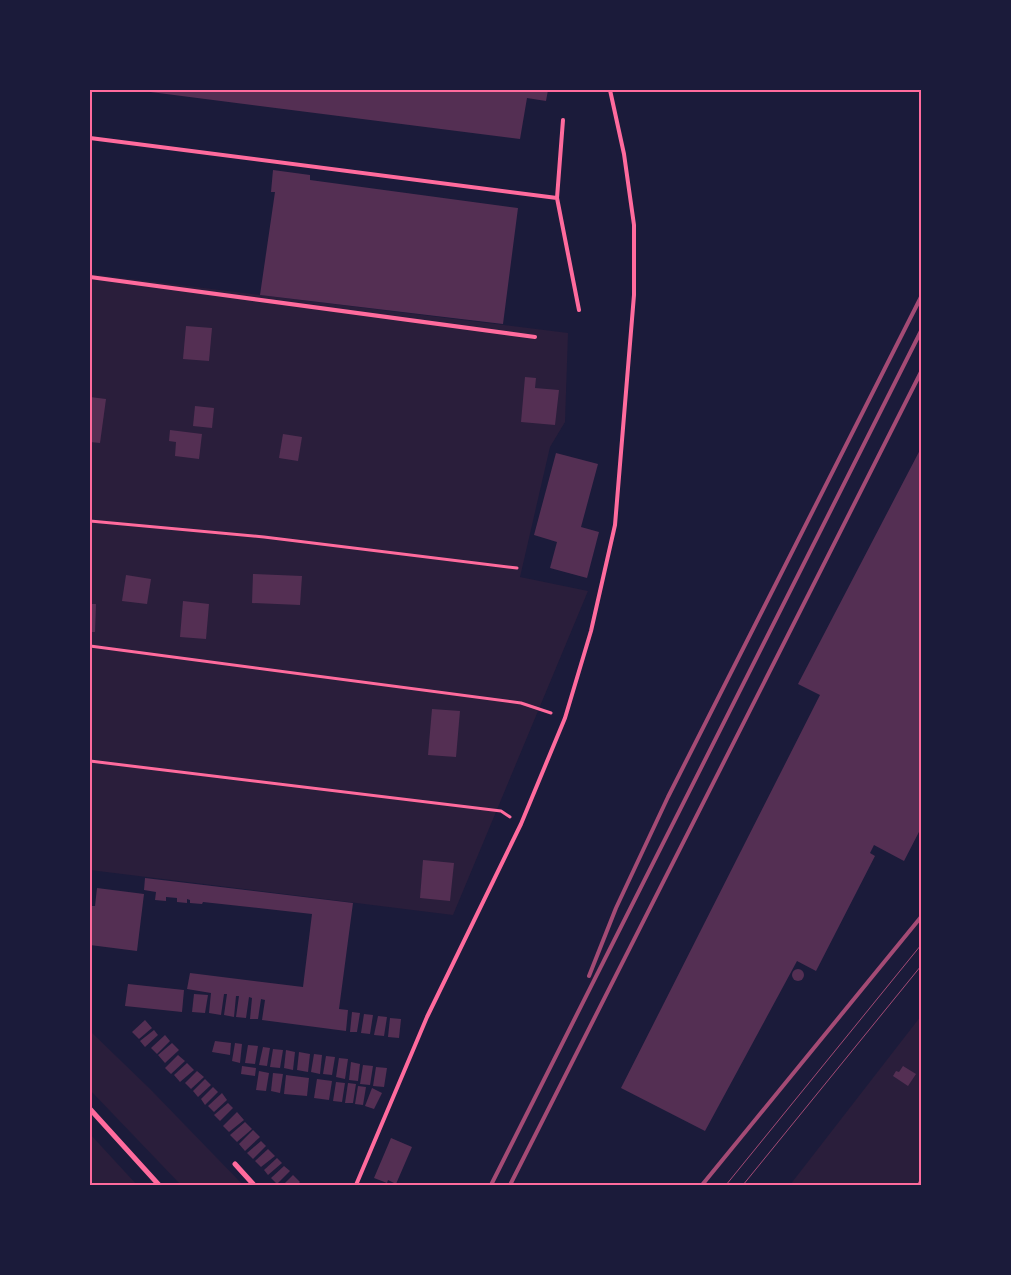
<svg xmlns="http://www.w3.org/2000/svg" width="1011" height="1275" font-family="'Titillium Web',sans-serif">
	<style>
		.green { fill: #2a1e3b }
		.building { fill: #542f53 }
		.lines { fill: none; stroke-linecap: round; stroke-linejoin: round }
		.path { stroke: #ff6b9d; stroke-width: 3 }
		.service { stroke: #ff6b9d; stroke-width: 4 }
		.minor { stroke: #ff6b9d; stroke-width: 5 }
		.tram { stroke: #a44b75; stroke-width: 1 }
		.rail { stroke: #a44b75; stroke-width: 4 }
		.neatline { fill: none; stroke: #ff6b9d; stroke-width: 2 }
	</style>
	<rect width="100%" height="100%" fill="#1b1b3a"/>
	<!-- green -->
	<g class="green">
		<path d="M 90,274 L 568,333 L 565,422 L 550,447 L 520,577 L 588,591 L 453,915 L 90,870 Z"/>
		<path d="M 921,1016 L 921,1185 L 790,1185 Z"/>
		<path d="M 90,1031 L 150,1089 L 243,1185 L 181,1185 L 90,1090 Z"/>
		<path d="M 90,1134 L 137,1185 L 90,1185 Z"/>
	</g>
	<!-- building -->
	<g class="building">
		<path d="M 135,90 L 548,90 L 546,101 L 527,98 L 520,139 Z"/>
		<path d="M 273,170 L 310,175 L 310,180 L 518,208 L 503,324 L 260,295 L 275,192 L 271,192 Z"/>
		<path d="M 186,326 L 212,328 L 209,361 L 183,359 Z"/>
		<path d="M 525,377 L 536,378 L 535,388 L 559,390 L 555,425 L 521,422 Z"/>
		<path d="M 90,397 L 106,399 L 100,443 L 90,442 Z"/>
		<path d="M 195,406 L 214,408 L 212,428 L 193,426 Z"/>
		<path d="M 170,430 L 202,434 L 199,459 L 175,456 L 176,442 L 169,441 Z"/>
		<path d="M 283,434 L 302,437 L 298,461 L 279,458 Z"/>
		<path d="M 921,448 L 921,828 L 904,861 L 874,845 L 870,853 L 875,856 L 816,971 L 797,961 L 705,1131 L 621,1088 L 820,695 L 798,684 Z"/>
		<path d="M 556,453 L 598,464 L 581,527 L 599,532 L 587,578 L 550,568 L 557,542 L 534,535 Z"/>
		<path d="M 253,574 L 302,576 L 300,605 L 252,603 Z"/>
		<path d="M 126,575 L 151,579 L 147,604 L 122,601 Z"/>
		<path d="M 183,601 L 209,604 L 206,639 L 180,637 Z"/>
		<path d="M 90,604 L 96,604 L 95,632 L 90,632 Z"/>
		<path d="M 432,709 L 460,711 L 456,757 L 428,755 Z"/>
		<path d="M 423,860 L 454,863 L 450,901 L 420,898 Z"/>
		<path d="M 145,878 L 353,903 L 339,1009 L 348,1010 L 346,1031 L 262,1020 L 265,1000 L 261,999 L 258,1019 L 250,1019 L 252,998 L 249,997 L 246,1018 L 236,1017 L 239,996 L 236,996 L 234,1017 L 224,1015 L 227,994 L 224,994 L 221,1015 L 209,1013 L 211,993 L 187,989 L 190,973 L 303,987 L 312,914 L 203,902 L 202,904 L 190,903 L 190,900 L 187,899 L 187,903 L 177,902 L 177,898 L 166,897 L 166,901 L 155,900 L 156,892 L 144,890 Z"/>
		<path d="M 97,888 L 144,894 L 137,951 L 90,945 L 92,926 L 90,926 L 90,906 L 95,906 Z"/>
		<circle cx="798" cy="975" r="6"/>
		<path d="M 128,984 L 184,990 L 182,1012 L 125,1006 Z"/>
		<path d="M 194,994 L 208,995 L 205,1013 L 192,1012 Z"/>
		<path d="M 352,1012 L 360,1013 L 357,1032 L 350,1032 Z"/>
		<path d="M 364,1014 L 373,1015 L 370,1034 L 361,1033 Z"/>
		<path d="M 378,1016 L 387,1017 L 384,1036 L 374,1035 Z"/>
		<path d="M 390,1018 L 401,1019 L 399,1038 L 388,1037 Z"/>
		<path d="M 145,1020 L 152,1028 L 139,1039 L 132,1032 Z"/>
		<path d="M 154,1030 L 158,1035 L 145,1047 L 140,1041 Z"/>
		<path d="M 165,1035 L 170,1041 L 157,1054 L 151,1048 Z"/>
		<path d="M 215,1041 L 231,1043 L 230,1055 L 212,1052 Z"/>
		<path d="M 172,1043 L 179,1050 L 165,1063 L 158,1055 Z"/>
		<path d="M 235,1043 L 242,1044 L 240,1063 L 232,1061 Z"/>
		<path d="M 248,1045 L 258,1046 L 255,1064 L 245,1063 Z"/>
		<path d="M 263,1047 L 270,1048 L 267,1066 L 259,1065 Z"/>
		<path d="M 273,1049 L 283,1050 L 280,1068 L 270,1067 Z"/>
		<path d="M 286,1050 L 295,1052 L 293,1070 L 284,1068 Z"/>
		<path d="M 299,1052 L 310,1054 L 308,1072 L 297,1070 Z"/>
		<path d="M 314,1054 L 322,1055 L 320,1074 L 311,1072 Z"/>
		<path d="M 178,1055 L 185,1061 L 171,1074 L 165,1068 Z"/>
		<path d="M 326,1056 L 335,1057 L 332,1075 L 323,1074 Z"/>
		<path d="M 339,1058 L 348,1059 L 345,1079 L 336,1077 Z"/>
		<path d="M 351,1062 L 360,1064 L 358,1081 L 349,1080 Z"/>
		<path d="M 187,1063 L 194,1070 L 180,1082 L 174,1075 Z"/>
		<path d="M 363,1065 L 373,1066 L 370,1085 L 360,1084 Z"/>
		<path d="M 242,1066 L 256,1068 L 255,1076 L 241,1074 Z"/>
		<path d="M 903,1066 L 916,1074 L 908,1086 L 893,1076 L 896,1071 L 899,1072 Z"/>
		<path d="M 376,1067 L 387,1068 L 384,1087 L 373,1086 Z"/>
		<path d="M 197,1071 L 204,1077 L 191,1089 L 185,1083 Z"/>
		<path d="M 259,1071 L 269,1073 L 266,1091 L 256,1090 Z"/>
		<path d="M 273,1073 L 283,1074 L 280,1093 L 271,1091 Z"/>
		<path d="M 286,1075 L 309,1078 L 307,1096 L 284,1094 Z"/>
		<path d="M 205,1079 L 211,1085 L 198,1097 L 193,1091 Z"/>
		<path d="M 317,1079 L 332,1081 L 329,1100 L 314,1098 Z"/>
		<path d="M 336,1082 L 345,1083 L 342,1102 L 333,1101 Z"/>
		<path d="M 348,1083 L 356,1084 L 353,1103 L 345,1103 Z"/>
		<path d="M 358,1086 L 366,1087 L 363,1105 L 355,1104 Z"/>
		<path d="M 213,1087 L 218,1092 L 205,1105 L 201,1099 Z"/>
		<path d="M 372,1088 L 382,1093 L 374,1109 L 365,1106 Z"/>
		<path d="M 222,1093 L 227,1100 L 214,1112 L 208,1106 Z"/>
		<path d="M 228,1103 L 233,1108 L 220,1121 L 214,1115 Z"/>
		<path d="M 237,1112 L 244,1120 L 229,1132 L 223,1126 Z"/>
		<path d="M 245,1122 L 252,1129 L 237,1142 L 230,1135 Z"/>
		<path d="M 253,1130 L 260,1137 L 245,1151 L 239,1144 Z"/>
		<path d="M 391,1138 L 412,1147 L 396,1184 L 388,1180 L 387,1183 L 374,1178 Z"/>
		<path d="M 261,1141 L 266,1146 L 253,1159 L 247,1153 Z"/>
		<path d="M 268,1149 L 275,1156 L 261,1167 L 255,1161 Z"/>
		<path d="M 277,1158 L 282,1163 L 268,1175 L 264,1170 Z"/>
		<path d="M 284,1166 L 290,1171 L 277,1184 L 271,1178 Z"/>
		<path d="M 293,1175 L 300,1182 L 297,1185 L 283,1185 Z"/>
	</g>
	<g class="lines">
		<!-- path -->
		<g class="path">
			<path d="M 90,521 L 264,537 L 517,568"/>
			<path d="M 90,646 L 521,703 L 551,713"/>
			<path d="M 90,761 L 501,811 L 510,817"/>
			<path d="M 919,1185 L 921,1180"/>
		</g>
		<!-- service -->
		<g class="service">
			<path d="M 90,138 L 557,198 L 579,310"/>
			<path d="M 557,198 L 563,120"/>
			<path d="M 90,277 L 535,337"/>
			<path d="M 356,1185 L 427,1017 L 521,824 L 565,718 L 591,631 L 615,525 L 634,295 L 634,225 L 624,154 L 610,90"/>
		</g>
		<!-- minor -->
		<g class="minor">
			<path d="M 90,1109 L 159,1185"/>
			<path d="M 235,1164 L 254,1185"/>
		</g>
		<!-- tram -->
		<g class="tram">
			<path d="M 726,1185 L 921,945"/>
			<path d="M 743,1185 L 921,966"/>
		</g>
		<!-- rail -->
		<g class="rail">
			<path d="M 589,976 L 616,908 L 668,797 L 921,297"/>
			<path d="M 491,1185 L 921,331"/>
			<path d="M 510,1185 L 921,372"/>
			<path d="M 702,1185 L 921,917"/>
		</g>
	</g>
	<!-- border -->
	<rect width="1011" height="1275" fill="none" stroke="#1b1b3a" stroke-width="182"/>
	<rect x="91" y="91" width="829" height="1093" class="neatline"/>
</svg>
